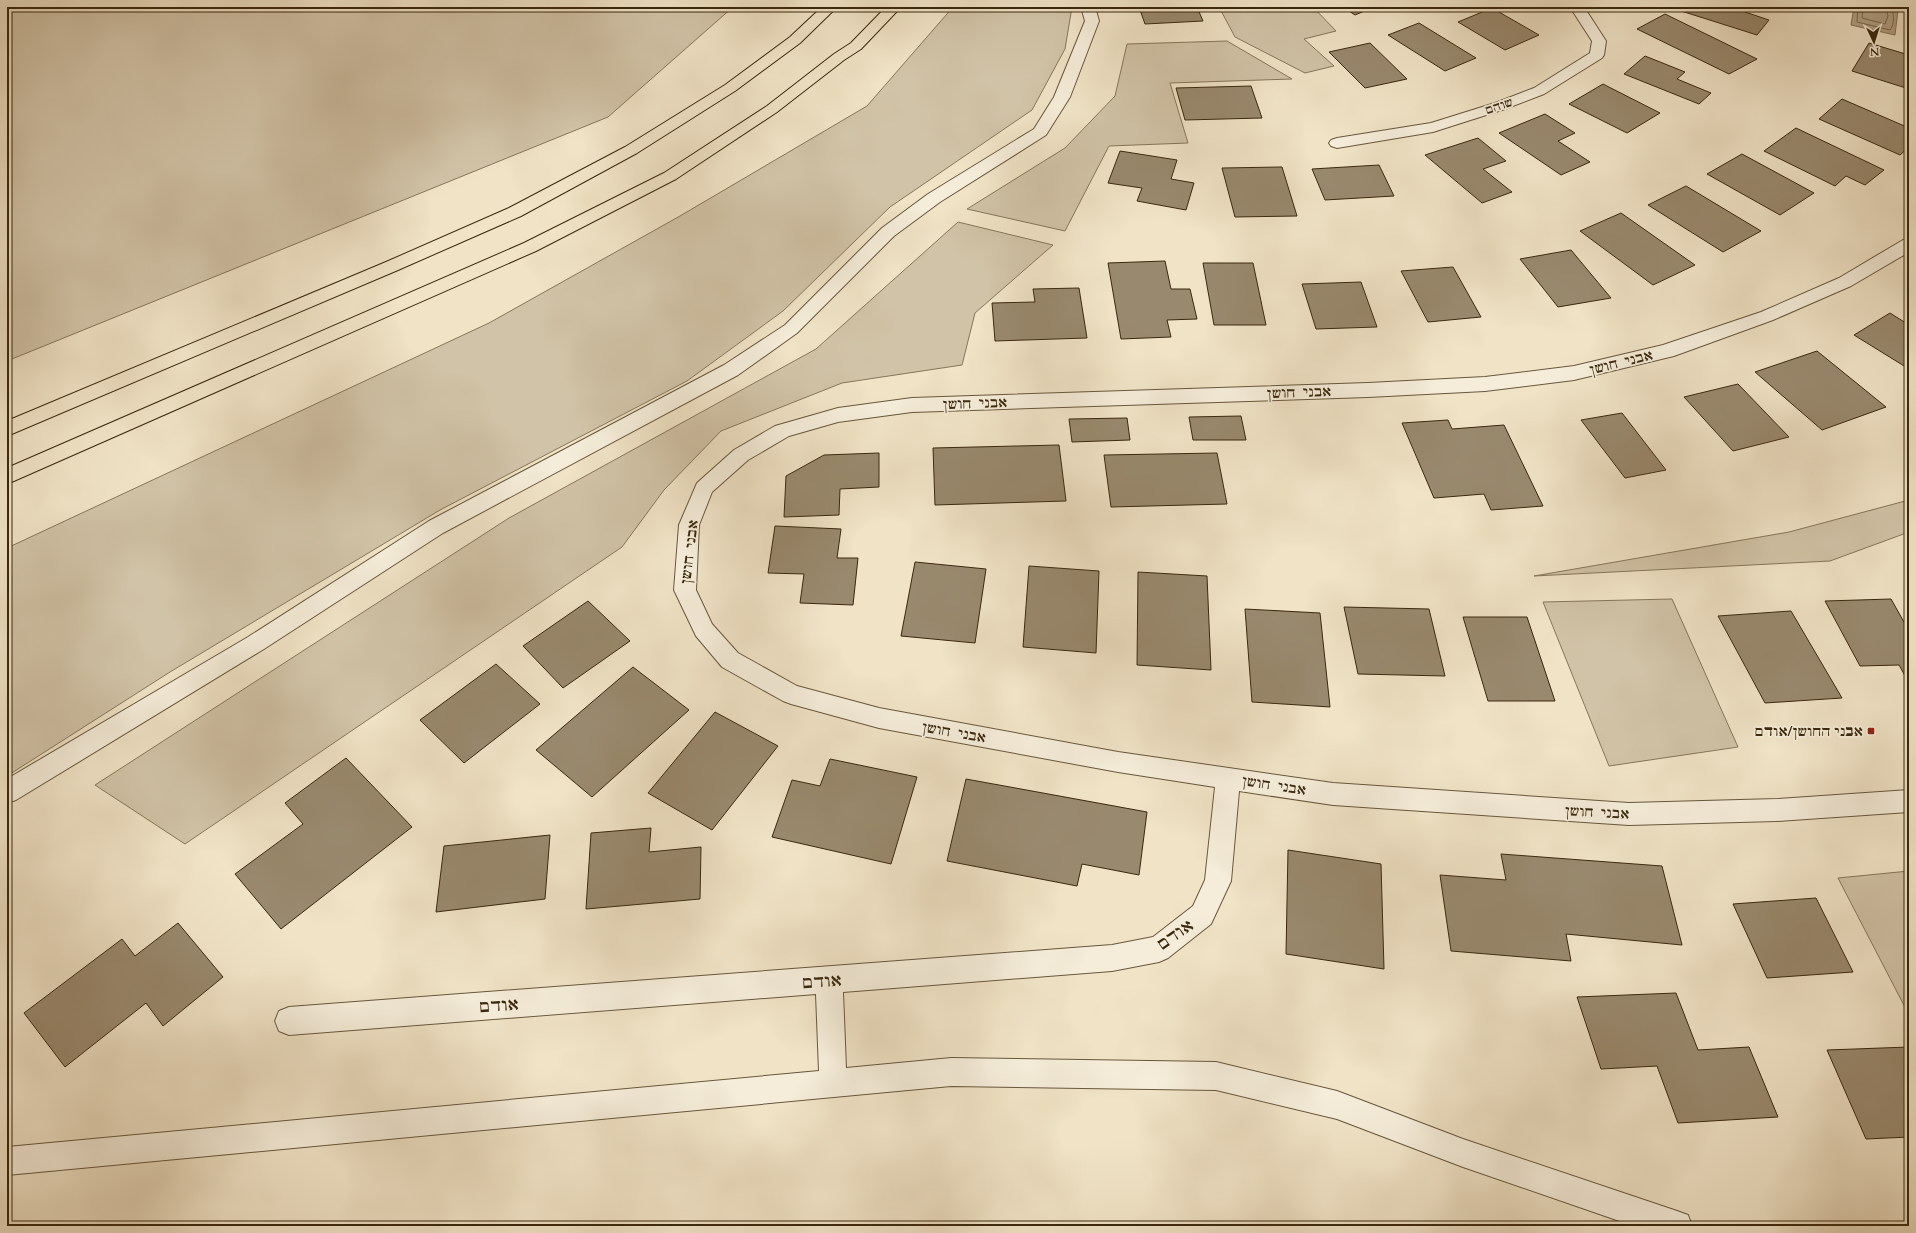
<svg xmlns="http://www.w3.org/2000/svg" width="1916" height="1233" font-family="Cardo,'Frank Ruhl Libre',serif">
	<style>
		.green { fill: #d1c3a7; stroke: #86765a }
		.water { fill: #b2a387; stroke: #827257 }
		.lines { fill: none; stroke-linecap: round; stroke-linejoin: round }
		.shore { stroke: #76664a; stroke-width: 1 }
		.building { fill: #99896e; stroke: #3a280e }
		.minor-casing { stroke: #68573c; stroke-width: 2 }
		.major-casing { stroke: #3a280e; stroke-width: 2 }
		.minor { fill: #f5edda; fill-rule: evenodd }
		.major { fill: #f0e3c6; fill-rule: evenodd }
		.poi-dot { fill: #8f2418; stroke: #f5edda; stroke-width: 1.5 }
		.labels { text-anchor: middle; stroke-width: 3.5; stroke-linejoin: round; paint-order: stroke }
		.far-street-label { font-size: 12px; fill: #3a280e; stroke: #f5edda }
		.street-label { font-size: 14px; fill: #3a280e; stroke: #f5edda }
		.poi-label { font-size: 14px; font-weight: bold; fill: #3a280e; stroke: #f5edda; text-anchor: end }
		.near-street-label { font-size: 17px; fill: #3a280e; stroke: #f5edda }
	</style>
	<rect width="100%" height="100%" fill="#f0e3c6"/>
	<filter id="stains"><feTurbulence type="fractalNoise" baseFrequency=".005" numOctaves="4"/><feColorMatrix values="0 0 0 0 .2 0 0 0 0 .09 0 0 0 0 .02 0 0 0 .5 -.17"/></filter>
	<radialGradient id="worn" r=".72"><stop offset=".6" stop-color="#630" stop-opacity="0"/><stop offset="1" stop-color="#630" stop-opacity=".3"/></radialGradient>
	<!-- green -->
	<g class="green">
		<path d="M 7,7 L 733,7 L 608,117 L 7,361 Z"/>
		<path d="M 953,7 L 1072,7 L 1065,49 L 1032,110 L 890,207 L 783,311 L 687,381 L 440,510 L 170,672 L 7,776 L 7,548 L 489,323 L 680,216 L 867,106 Z"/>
		<path d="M 1219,7 L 1313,7 L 1336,31 L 1304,39 L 1334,66 L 1305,73 L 1235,37 Z"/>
		<path d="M 1227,41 L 1292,79 L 1170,83 L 1188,143 L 1109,146 L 1065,231 L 967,209 L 1065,148 L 1115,96 L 1127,44 Z"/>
		<path d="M 958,222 L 1053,245 L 975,313 L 962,365 L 842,383 L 721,431 L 664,490 L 622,547 L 185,844 L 95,785 L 509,518 L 816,349 Z"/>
		<path d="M 1909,500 L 1909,532 L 1830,561 L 1534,576 L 1789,532 Z"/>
		<path d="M 1672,599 L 1738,747 L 1609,766 L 1543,602 Z"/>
		<path d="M 1909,871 L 1909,1015 L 1838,878 Z"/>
	</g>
	<!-- water -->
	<path class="water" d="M 1854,7 L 1886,7 L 1898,10 L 1895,35 L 1851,25 Z"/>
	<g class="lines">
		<!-- shore -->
		<g class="shore">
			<path d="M 1858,7 L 1857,22 L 1890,30 C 1895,24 1894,14 1891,7"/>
			<path d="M 1863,7 L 1862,18 L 1885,24 L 1888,16 L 1886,7"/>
		</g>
	</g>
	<!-- building -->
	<g class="building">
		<path d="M 1139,7 L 1197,7 L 1203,21 L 1145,24 Z"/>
		<path d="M 1343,7 L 1374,7 L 1355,15 Z"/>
		<path d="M 1680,7 L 1730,7 L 1769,20 L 1757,35 L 1678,10 Z"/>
		<path d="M 1492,8 L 1539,35 L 1505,50 L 1458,22 Z"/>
		<path d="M 1665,14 L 1757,59 L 1729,74 L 1637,29 Z"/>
		<path d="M 1419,23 L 1476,58 L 1445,71 L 1388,35 Z"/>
		<path d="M 1370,43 L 1407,79 L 1365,88 L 1329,52 Z"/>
		<path d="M 1869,43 L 1909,55 L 1909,89 L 1852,71 Z"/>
		<path d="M 1645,56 L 1685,72 L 1677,79 L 1711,93 L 1699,104 L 1624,74 Z"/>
		<path d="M 1603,84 L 1660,113 L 1627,133 L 1569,104 Z"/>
		<path d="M 1251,86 L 1262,118 L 1185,120 L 1176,88 Z"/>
		<path d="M 1842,99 L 1909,128 L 1909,147 L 1900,155 L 1819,119 Z"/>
		<path d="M 1545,114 L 1575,133 L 1558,141 L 1590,162 L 1561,175 L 1499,133 Z"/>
		<path d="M 1796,128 L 1884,170 L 1865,185 L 1846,176 L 1835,186 L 1764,151 Z"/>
		<path d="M 1478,138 L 1506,161 L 1483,169 L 1512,192 L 1482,203 L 1425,155 Z"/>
		<path d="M 1120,151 L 1177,160 L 1171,179 L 1194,183 L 1186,210 L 1137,201 L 1142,188 L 1108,183 Z"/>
		<path d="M 1742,154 L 1814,193 L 1780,215 L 1707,174 Z"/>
		<path d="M 1379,165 L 1394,196 L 1325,200 L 1312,169 Z"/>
		<path d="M 1282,167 L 1297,216 L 1235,217 L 1222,168 Z"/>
		<path d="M 1686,186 L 1761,231 L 1723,252 L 1648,205 Z"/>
		<path d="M 1621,213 L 1695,265 L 1653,285 L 1580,231 Z"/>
		<path d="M 1571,250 L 1611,298 L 1558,307 L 1520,259 Z"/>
		<path d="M 1165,261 L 1171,289 L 1190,289 L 1197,319 L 1167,320 L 1171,337 L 1121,339 L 1108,263 Z"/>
		<path d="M 1203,263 L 1253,263 L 1266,325 L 1214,325 Z"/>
		<path d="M 1453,267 L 1481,317 L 1428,322 L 1401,271 Z"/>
		<path d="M 1361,282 L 1377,327 L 1316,329 L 1302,284 Z"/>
		<path d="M 1079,288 L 1087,338 L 995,341 L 992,303 L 1035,302 L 1033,289 Z"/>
		<path d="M 1890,313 L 1909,325 L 1909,369 L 1854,335 Z"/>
		<path d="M 1817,351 L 1886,407 L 1822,430 L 1755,372 Z"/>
		<path d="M 1738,384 L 1789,437 L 1733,451 L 1684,397 Z"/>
		<path d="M 1622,413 L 1666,470 L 1625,478 L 1581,420 Z"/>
		<path d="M 1241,416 L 1246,440 L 1193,440 L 1189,417 Z"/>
		<path d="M 1127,418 L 1130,440 L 1072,442 L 1069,419 Z"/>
		<path d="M 1448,420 L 1452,429 L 1504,425 L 1543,506 L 1491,510 L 1484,494 L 1434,498 L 1402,423 Z"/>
		<path d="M 1059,445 L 1066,501 L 935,505 L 933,448 Z"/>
		<path d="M 879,453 L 879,487 L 840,489 L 839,515 L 784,517 L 786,476 L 824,455 Z"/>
		<path d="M 1217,453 L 1227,504 L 1111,507 L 1104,455 Z"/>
		<path d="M 775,526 L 841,529 L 837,558 L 858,558 L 853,605 L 800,603 L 804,574 L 768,573 Z"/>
		<path d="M 915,562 L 986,569 L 975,643 L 901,636 Z"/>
		<path d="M 1029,566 L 1099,571 L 1096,653 L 1023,647 Z"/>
		<path d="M 1138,572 L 1207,576 L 1211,670 L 1137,665 Z"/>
		<path d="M 1891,599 L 1909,631 L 1909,683 L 1899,665 L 1860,666 L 1825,601 Z"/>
		<path d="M 588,601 L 630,641 L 563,688 L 523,646 Z"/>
		<path d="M 1344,607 L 1429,609 L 1445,676 L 1358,674 Z"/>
		<path d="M 1245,609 L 1320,613 L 1330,707 L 1252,702 Z"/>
		<path d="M 1791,611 L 1842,698 L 1765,703 L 1718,616 Z"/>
		<path d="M 1463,617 L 1527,617 L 1555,701 L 1488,701 Z"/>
		<path d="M 496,664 L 540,704 L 464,763 L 420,720 Z"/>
		<path d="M 633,667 L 689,710 L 592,797 L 536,750 Z"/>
		<path d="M 715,712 L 778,746 L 712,830 L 648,793 Z"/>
		<path d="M 346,758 L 412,827 L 281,929 L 235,874 L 303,824 L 285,803 Z"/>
		<path d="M 830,759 L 917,777 L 891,864 L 772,837 L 792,780 L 820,786 Z"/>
		<path d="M 966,779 L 1147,812 L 1139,875 L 1082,864 L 1077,886 L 947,861 Z"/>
		<path d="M 651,828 L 649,852 L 701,847 L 700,899 L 586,909 L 591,833 Z"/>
		<path d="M 550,835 L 545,899 L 436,912 L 444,846 Z"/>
		<path d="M 1288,850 L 1381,864 L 1384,969 L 1286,954 Z"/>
		<path d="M 1501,854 L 1662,866 L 1682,945 L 1566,934 L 1571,961 L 1451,951 L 1440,875 L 1506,880 Z"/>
		<path d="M 1816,898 L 1853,972 L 1767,978 L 1733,904 Z"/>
		<path d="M 178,923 L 223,977 L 163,1026 L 146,1003 L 65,1067 L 24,1013 L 122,939 L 135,956 Z"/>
		<path d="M 1676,993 L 1698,1050 L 1749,1047 L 1778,1117 L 1678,1123 L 1657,1066 L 1601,1069 L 1577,997 Z"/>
		<path d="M 1909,1047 L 1909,1137 L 1866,1139 L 1827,1050 Z"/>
	</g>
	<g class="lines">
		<!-- minor casing -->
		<g class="minor-casing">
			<g id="minor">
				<path d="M 1081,7 L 1095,7 L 1099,21 L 1070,97 L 1046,135 L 940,202 L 894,236 L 797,333 L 738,375 L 443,533 L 264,649 L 16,800 L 7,803 L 7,779 L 248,637 L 429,521 L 724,365 L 785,325 L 882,228 L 928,194 L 1034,129 L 1054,97 L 1085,21 Z"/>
				<path d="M 1570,7 L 1584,7 L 1606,41 L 1604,55 L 1602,58 L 1544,94 L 1505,109 L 1433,132 L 1337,148 L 1331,146 L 1329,143 L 1331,140 L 1337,138 L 1431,123 L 1495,103 L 1534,88 L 1590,53 L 1592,41 Z"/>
				<path d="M 1909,239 L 1909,252 L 1851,286 L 1773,320 L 1674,356 L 1574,380 L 1485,391 L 1368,397 L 912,412 L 838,422 L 789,436 L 748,460 L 712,492 L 699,525 L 696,590 L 712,624 L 738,653 L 797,686 L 879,708 L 1118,752 L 1333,783 L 1629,803 L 1777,799 L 1909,790 L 1909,812 L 1777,821 L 1629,825 L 1333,805 L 1239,791 L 1231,881 L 1211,924 L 1168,958 L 1159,962 L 1112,971 L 843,992 L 846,1068 L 951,1058 L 1216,1062 L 1337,1091 L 1463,1139 L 1677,1211 L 1688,1215 L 1692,1226 L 1634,1226 L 1463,1167 L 1337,1119 L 1216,1090 L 951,1086 L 7,1175 L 7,1147 L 819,1071 L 816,994 L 289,1035 L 279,1031 L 275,1021 L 279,1011 L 289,1007 L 1112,945 L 1153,937 L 1193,906 L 1205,880 L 1215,787 L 1118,772 L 879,728 L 791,704 L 783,701 L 722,667 L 696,636 L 674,590 L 679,525 L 697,483 L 734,450 L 775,426 L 838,408 L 912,398 L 1368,383 L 1485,377 L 1574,366 L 1663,345 L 1761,312 L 1839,278 L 1903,240 Z"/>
			</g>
		</g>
		<!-- major casing -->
		<g class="major-casing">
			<g id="major">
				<path d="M 822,7 L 837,7 L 800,43 L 735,91 L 637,153 L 521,216 L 398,270 L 7,436 L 7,421 L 386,262 L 509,208 L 625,147 L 725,85 L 790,37 Z"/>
				<path d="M 886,7 L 901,7 L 861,49 L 844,60 L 777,112 L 676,179 L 536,251 L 7,484 L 7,468 L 524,243 L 664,173 L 767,106 L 834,54 L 851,43 Z"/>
			</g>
		</g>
		<!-- minor -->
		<use href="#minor" class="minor"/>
		<!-- major -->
		<use href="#major" class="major"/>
	</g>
	<!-- markers -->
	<rect class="poi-dot" x="1867" y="727" width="8" height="8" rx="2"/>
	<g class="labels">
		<!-- far-street labels -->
		<g class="far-street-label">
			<text transform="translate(1499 106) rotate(-19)" y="4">שוהם</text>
		</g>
		<!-- street labels -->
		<g class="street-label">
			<text transform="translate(1621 362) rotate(-14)" y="5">אבני חושן</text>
			<text transform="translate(1299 392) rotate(-2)" y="5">אבני חושן</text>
			<text transform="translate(975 403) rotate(-2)" y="5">אבני חושן</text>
			<text transform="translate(689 552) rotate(-83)" y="5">אבני חושן</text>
			<text transform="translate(954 732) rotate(10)" y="5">אבני חושן</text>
			<text transform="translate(1274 785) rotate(9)" y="5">אבני חושן</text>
			<text transform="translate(1597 812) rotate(3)" y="5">אבני חושן</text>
		</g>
		<!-- poi labels -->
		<g class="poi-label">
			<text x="1863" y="736">אבני החושן/אודם</text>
		</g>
		<!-- near-street labels -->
		<g class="near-street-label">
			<text transform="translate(1175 934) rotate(-35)" y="6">אודם</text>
			<text transform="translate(822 981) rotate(-4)" y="6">אודם</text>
			<text transform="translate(499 1005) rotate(-4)" y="6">אודם</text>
		</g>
	</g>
	<!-- margin -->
	<rect width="1916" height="1233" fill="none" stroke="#f0e3c6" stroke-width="24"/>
	<rect x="8" y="8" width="1900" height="1217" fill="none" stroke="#3a280e" stroke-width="2"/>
	<rect x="12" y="12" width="1892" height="1209" fill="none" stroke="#3a280e"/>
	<!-- north arrow -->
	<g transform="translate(1874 42) rotate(176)" stroke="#f5edda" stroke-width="3" paint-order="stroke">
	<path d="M0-3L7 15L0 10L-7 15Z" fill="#3a280e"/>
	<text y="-6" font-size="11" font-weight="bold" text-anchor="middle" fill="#3a280e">N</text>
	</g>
	<rect width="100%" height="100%" filter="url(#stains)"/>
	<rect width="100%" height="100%" fill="url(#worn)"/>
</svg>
